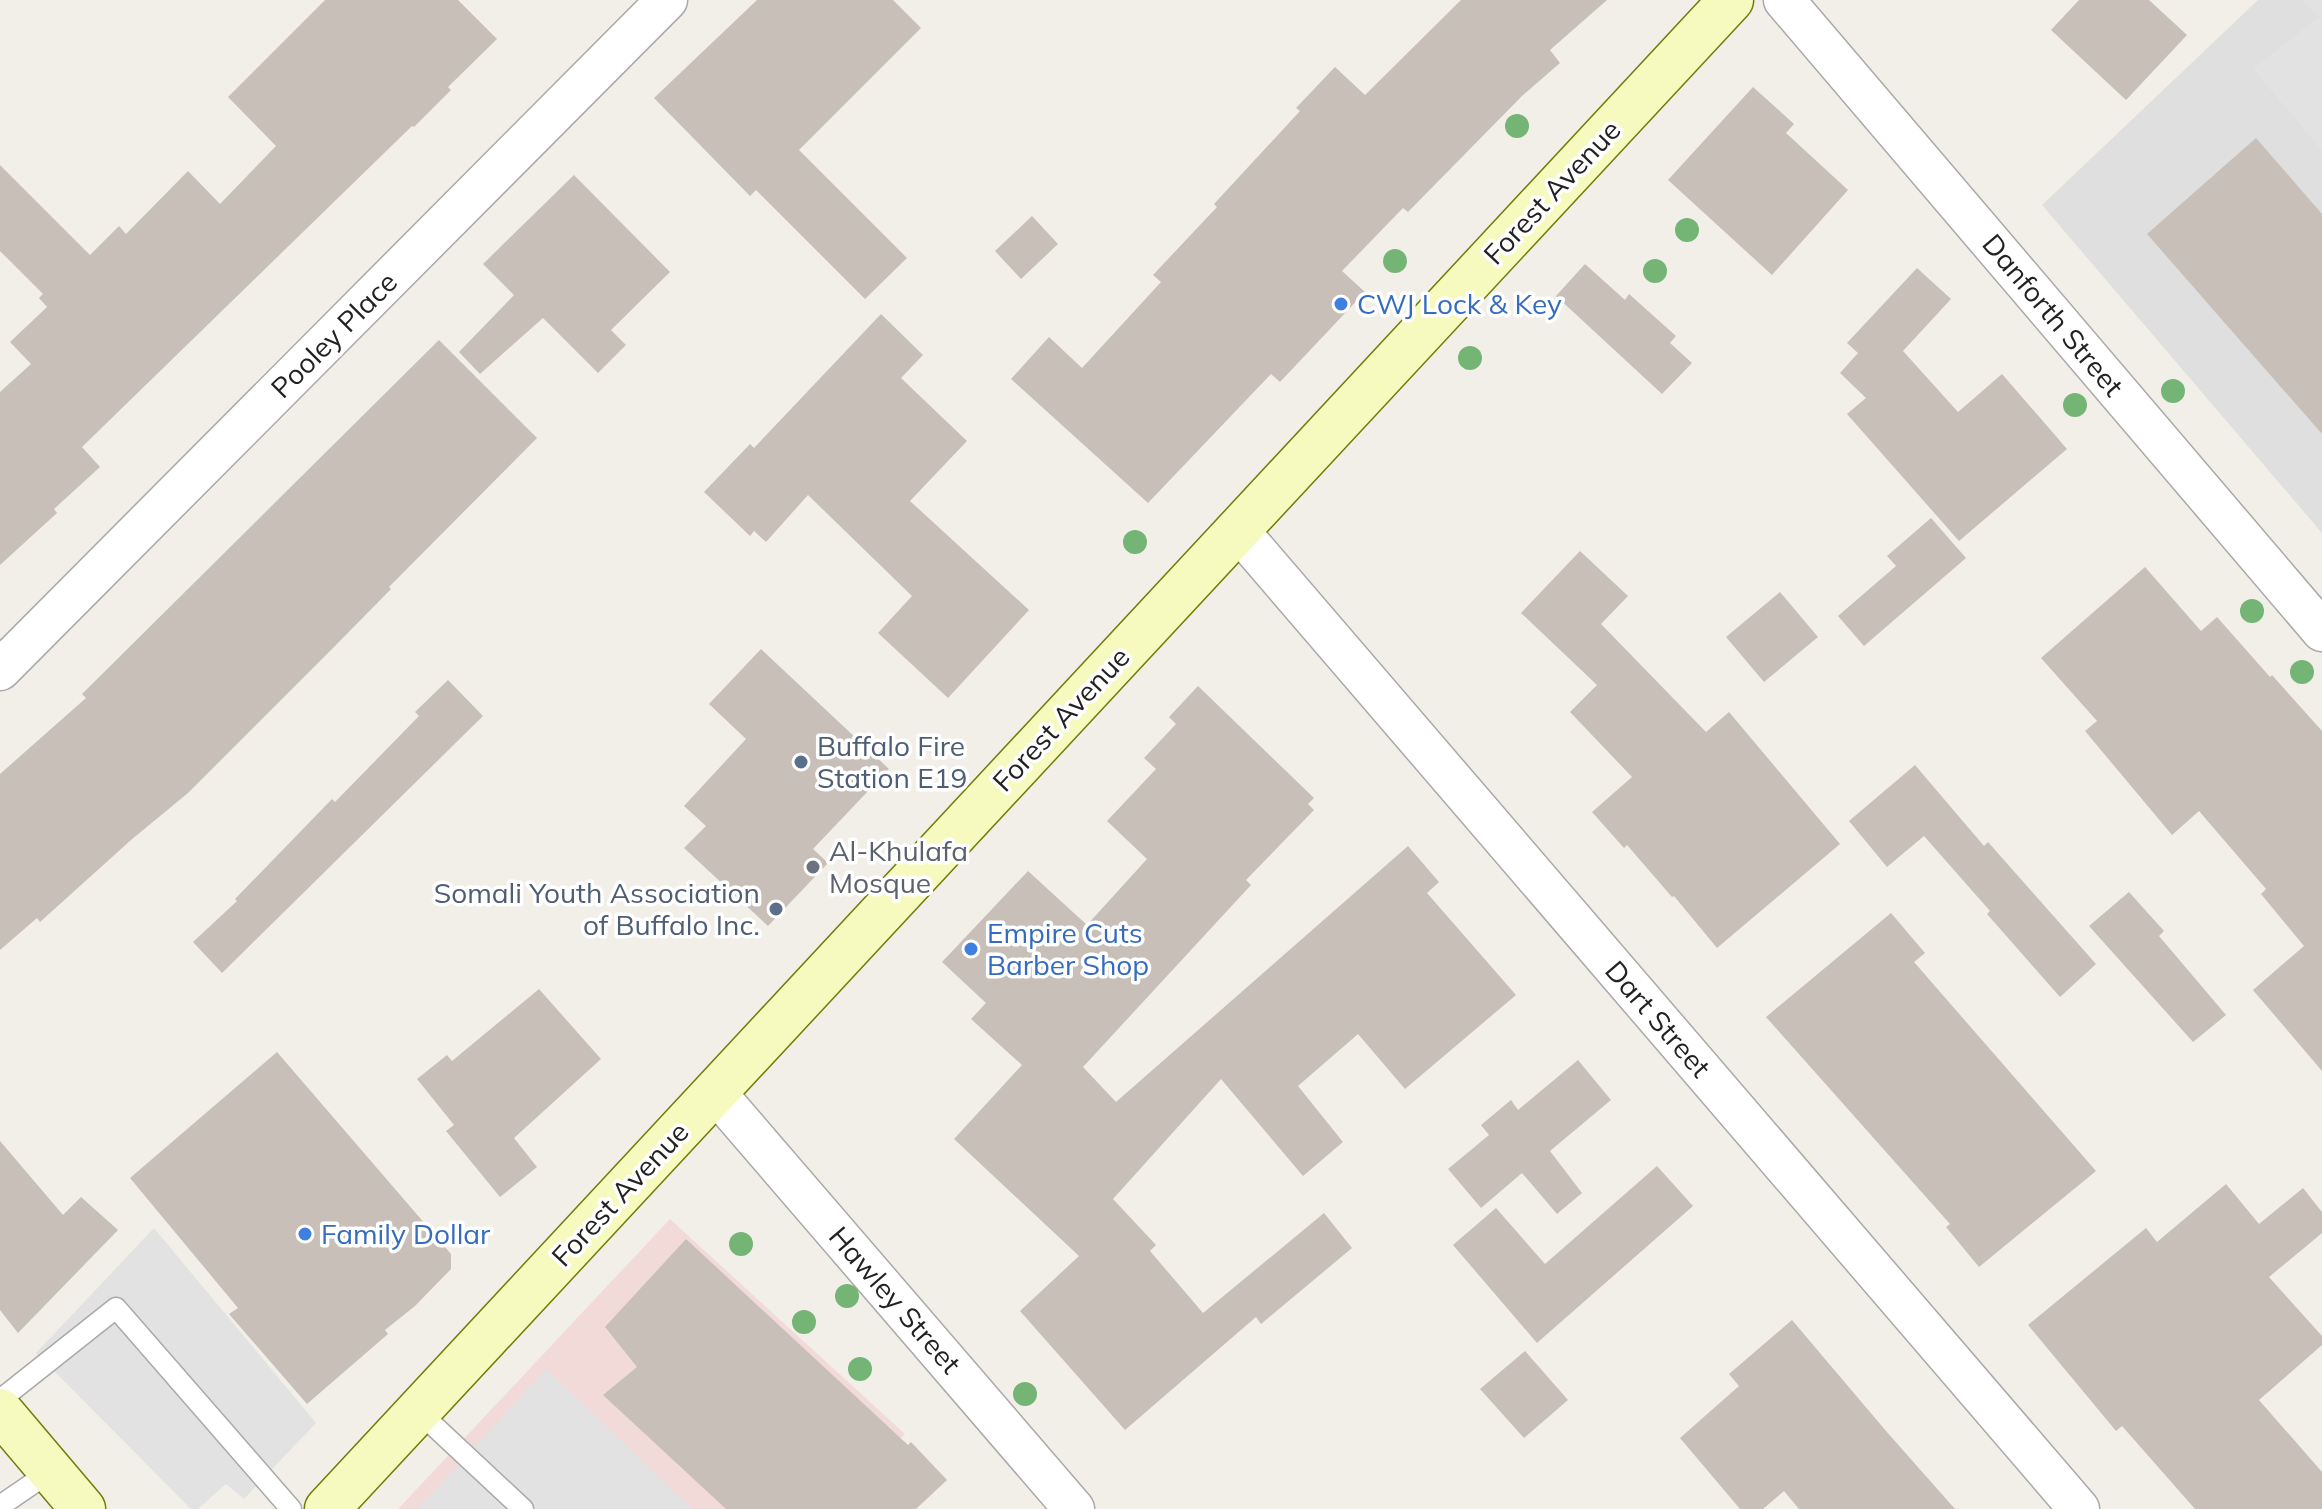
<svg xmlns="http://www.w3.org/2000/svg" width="2322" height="1509" font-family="Mulish,sans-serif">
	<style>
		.residential { fill: #e0dfdf }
		.commercial { fill: #f2dad9 }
		.parking { fill: #e2e2e2 }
		.building { fill: #c7bfb8 }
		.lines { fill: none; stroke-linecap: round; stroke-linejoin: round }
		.lane-casing { stroke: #a9a9a9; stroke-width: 23 }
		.street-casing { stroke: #a9a9a9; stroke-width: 43 }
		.secondary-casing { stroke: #707d05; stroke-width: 47 }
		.lane { stroke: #fff; stroke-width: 20 }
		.street { stroke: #fff; stroke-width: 40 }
		.secondary { stroke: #f7fabf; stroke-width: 44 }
		.tree { fill: #74b475 }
		.shop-dot { fill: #3f7fe0; stroke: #fff; stroke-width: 3 }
		.service-dot { fill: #5c6f8a; stroke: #fff; stroke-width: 3 }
		.worship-dot { fill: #6b7280; stroke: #fff; stroke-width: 3 }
		.labels { text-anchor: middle; stroke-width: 7; stroke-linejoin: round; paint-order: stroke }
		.street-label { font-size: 28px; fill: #222; stroke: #fff }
		.shop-label { font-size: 28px; fill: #366cbe; stroke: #fff; text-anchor: start }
		.service-label { font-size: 28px; fill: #4e5e75; stroke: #fff; text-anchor: start }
		.worship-label { font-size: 28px; fill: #5b616d; stroke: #fff; text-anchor: start }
	</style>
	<rect width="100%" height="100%" fill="#f2efe9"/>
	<!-- residential -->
	<path class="residential" d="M 2258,0 L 2322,0 L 2322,533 L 2042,205 Z"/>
	<!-- commercial -->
	<path class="commercial" d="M 670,1219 L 905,1434 L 832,1509 L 398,1509 Z"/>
	<!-- parking -->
	<g class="parking">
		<path d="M 2302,0 L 2322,0 L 2322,150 L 2253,69 L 2319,17 Z"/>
		<path d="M 154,1228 L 316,1423 L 244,1499 L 226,1484 L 198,1509 L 191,1509 L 36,1353 Z"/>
		<path d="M 546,1369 L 693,1509 L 418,1509 Z"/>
	</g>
	<!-- building -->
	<g class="building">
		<path d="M 325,0 L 458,0 L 497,39 L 448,87 L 451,90 L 414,127 L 412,126 L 82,447 L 100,467 L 54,509 L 57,513 L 0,565 L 0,392 L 31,364 L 10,342 L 47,307 L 39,298 L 43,294 L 0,251 L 0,165 L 90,255 L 119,226 L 126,234 L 188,171 L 220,204 L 276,146 L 228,97 Z"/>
		<path d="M 757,0 L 893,0 L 921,28 L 799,150 L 907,258 L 865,299 L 756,190 L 750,196 L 654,98 Z"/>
		<path d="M 1461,0 L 1607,0 L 1550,50 L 1560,63 L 1522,96 L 1408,212 L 1403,208 L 1342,271 L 1365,292 L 1280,382 L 1271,374 L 1148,503 L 1011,379 L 1049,337 L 1082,368 L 1161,282 L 1153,275 L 1217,207 L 1214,204 L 1300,111 L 1296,108 L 1335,67 L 1365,95 Z"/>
		<path d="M 2079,0 L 2149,0 L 2187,35 L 2126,100 L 2051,30 Z"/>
		<path d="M 1753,87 L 1794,124 L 1786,133 L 1848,190 L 1772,275 L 1668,180 Z"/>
		<path d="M 2256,138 L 2322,214 L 2322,434 L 2147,234 Z"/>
		<path d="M 574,175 L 670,272 L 611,330 L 626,345 L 598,373 L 543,318 L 480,374 L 459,352 L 514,295 L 483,264 Z"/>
		<path d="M 1032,216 L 1058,244 L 1021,279 L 995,251 Z"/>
		<path d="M 1585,264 L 1625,300 L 1629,294 L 1676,336 L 1670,343 L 1692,363 L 1662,394 L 1556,296 Z"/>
		<path d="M 1917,268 L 1951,299 L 1903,351 L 1958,412 L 2002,374 L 2067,449 L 1959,541 L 1847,414 L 1866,398 L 1840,373 L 1858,353 L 1847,343 Z"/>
		<path d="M 881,314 L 923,355 L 901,378 L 967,441 L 910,501 L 1029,610 L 948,698 L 878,633 L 912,596 L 808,495 L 766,542 L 754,531 L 750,536 L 704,492 L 750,444 L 754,448 Z"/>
		<path d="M 439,340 L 537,438 L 389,587 L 391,589 L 336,645 L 188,793 L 131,840 L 40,922 L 37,918 L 0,950 L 0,774 L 86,698 L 82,694 Z"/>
		<path d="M 1931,518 L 1966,558 L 1864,646 L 1838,616 L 1896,566 L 1887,556 Z"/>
		<path d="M 1580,551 L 1628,596 L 1601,624 L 1706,732 L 1729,712 L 1840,844 L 1717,948 L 1674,896 L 1672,897 L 1627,845 L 1624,848 L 1592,812 L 1632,777 L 1570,712 L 1597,685 L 1521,613 Z"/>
		<path d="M 2145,567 L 2201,631 L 2217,617 L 2270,677 L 2272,675 L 2322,731 L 2322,1071 L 2253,990 L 2304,946 L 2261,894 L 2266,889 L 2199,811 L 2172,835 L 2085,731 L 2097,721 L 2041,658 Z"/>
		<path d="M 1780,592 L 1818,637 L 1764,682 L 1726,637 Z"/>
		<path d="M 761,649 L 889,769 L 813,849 L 828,863 L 768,926 L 684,848 L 706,826 L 684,806 L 746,739 L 709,704 Z"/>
		<path d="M 448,680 L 483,716 L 222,973 L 193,942 L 237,901 L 235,899 L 332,799 L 335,802 L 419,716 L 415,712 Z"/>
		<path d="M 1198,686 L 1314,798 L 1308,804 L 1314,810 L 1246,880 L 1251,885 L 1083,1067 L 1116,1102 L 1408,846 L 1439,882 L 1427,893 L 1516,995 L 1405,1089 L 1358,1034 L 1298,1086 L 1343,1142 L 1303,1176 L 1221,1079 L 1113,1199 L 1156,1245 L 1150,1251 L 1203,1313 L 1324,1213 L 1352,1248 L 1261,1324 L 1256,1317 L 1125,1430 L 1020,1311 L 1079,1256 L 954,1139 L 1022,1065 L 971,1019 L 986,1003 L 942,962 L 1028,871 L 1087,925 L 1147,859 L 1107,821 L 1156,769 L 1144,758 L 1176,724 L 1169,717 Z"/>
		<path d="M 1915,765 L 1984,846 L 1988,842 L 2096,964 L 2060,997 L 1987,914 L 1990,911 L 1924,836 L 1887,867 L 1849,821 Z"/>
		<path d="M 2129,892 L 2164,931 L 2159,936 L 2226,1015 L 2193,1042 L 2089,926 Z"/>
		<path d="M 1891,913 L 1925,953 L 1914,962 L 2096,1171 L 1979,1267 L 1946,1227 L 1950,1224 L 1766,1017 Z"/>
		<path d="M 539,989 L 601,1059 L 514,1138 L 537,1167 L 500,1197 L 446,1131 L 454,1125 L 417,1079 L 447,1055 L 452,1061 Z"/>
		<path d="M 277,1052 L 451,1254 L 451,1269 L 415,1306 L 385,1330 L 388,1334 L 307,1404 L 229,1314 L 238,1308 L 130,1178 Z"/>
		<path d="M 1578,1060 L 1611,1100 L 1550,1151 L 1582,1193 L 1557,1214 L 1522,1173 L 1481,1208 L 1448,1169 L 1489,1135 L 1481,1125 L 1511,1100 L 1518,1110 Z"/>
		<path d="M 0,1141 L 63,1215 L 81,1197 L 118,1230 L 18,1333 L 0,1310 Z"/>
		<path d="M 1657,1166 L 1693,1206 L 1537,1343 L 1453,1245 L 1496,1208 L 1545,1264 Z"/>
		<path d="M 2226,1184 L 2259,1224 L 2303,1188 L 2322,1212 L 2322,1233 L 2269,1277 L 2322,1336 L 2322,1345 L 2259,1400 L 2322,1472 L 2322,1509 L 2195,1509 L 2122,1426 L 2116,1431 L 2028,1325 L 2146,1228 L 2157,1242 Z"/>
		<path d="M 686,1239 L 908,1445 L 911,1442 L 947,1480 L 916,1509 L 726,1509 L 603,1395 L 637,1367 L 605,1327 Z"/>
		<path d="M 1792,1320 L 1886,1431 L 1955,1509 L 1799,1509 L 1784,1491 L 1763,1509 L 1740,1509 L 1680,1438 L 1739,1386 L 1729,1374 Z"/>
		<path d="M 1525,1351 L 1568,1400 L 1524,1438 L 1480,1389 Z"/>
	</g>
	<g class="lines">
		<!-- lane casing -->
		<g class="lane-casing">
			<g id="lane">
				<path d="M 0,1400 L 116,1308 L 291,1509"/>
				<path d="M 418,1411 L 523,1509"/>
				<path d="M 0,1506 L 51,1471"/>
			</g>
		</g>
		<!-- street casing -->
		<g class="street-casing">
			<g id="street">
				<path d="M 1784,0 L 2322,631"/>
				<path d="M 1238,530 L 2079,1509"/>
				<path d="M 0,670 L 667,0"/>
				<path d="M 715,1092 L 1074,1509"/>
			</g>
		</g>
		<!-- secondary casing -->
		<g class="secondary-casing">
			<g id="secondary">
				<path d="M 0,1411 L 83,1509"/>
				<path d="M 327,1509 L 1731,0"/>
			</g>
		</g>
		<!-- lane -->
		<use href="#lane" class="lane"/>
		<!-- street -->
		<use href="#street" class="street"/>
		<!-- secondary -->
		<use href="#secondary" class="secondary"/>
	</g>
	<!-- trees -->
	<g class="tree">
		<circle cx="1517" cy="126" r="12"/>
		<circle cx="1687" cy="230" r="12"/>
		<circle cx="1395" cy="261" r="12"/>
		<circle cx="1655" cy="271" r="12"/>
		<circle cx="1470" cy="358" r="12"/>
		<circle cx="2173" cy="391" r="12"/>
		<circle cx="2075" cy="405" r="12"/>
		<circle cx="1135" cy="542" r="12"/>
		<circle cx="2252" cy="611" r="12"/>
		<circle cx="2302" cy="672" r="12"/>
		<circle cx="741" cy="1244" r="12"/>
		<circle cx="847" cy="1296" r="12"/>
		<circle cx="804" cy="1322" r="12"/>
		<circle cx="860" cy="1369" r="12"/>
		<circle cx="1025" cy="1394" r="12"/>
	</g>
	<!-- markers -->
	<g class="shop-dot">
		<circle cx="1341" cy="304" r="8"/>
		<circle cx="971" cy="949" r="8"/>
		<circle cx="305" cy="1234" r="8"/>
	</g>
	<g class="service-dot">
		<circle cx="801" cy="762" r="8"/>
		<circle cx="776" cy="909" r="8"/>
	</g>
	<circle class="worship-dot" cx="813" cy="867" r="8"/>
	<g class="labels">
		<!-- street labels -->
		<g class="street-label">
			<text transform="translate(1552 192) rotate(-47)" y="10">Forest Avenue</text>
			<text transform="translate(2053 315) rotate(50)" y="10">Danforth Street</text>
			<text transform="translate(334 335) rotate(-45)" y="10">Pooley Place</text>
			<text transform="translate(1061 719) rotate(-47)" y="10">Forest Avenue</text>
			<text transform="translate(1658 1019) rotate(49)" y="10">Dart Street</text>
			<text transform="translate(620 1194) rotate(-47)" y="10">Forest Avenue</text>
			<text transform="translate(895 1300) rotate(49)" y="10">Hawley Street</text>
		</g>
		<!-- shop labels -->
		<g class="shop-label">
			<text x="1357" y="314">CWJ Lock &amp; Key</text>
			<text x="987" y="943">Empire Cuts<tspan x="987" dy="32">Barber Shop</tspan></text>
			<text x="321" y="1244">Family Dollar</text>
		</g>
		<!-- service labels -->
		<g class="service-label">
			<text x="817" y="756">Buffalo Fire<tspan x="817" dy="32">Station E19</tspan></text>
			<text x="760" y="903" text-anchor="end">Somali Youth Association<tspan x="760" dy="32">of Buffalo Inc.</tspan></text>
		</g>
		<!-- worship labels -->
		<g class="worship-label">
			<text x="829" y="861">Al-Khulafa<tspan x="829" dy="32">Mosque</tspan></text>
		</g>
	</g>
</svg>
